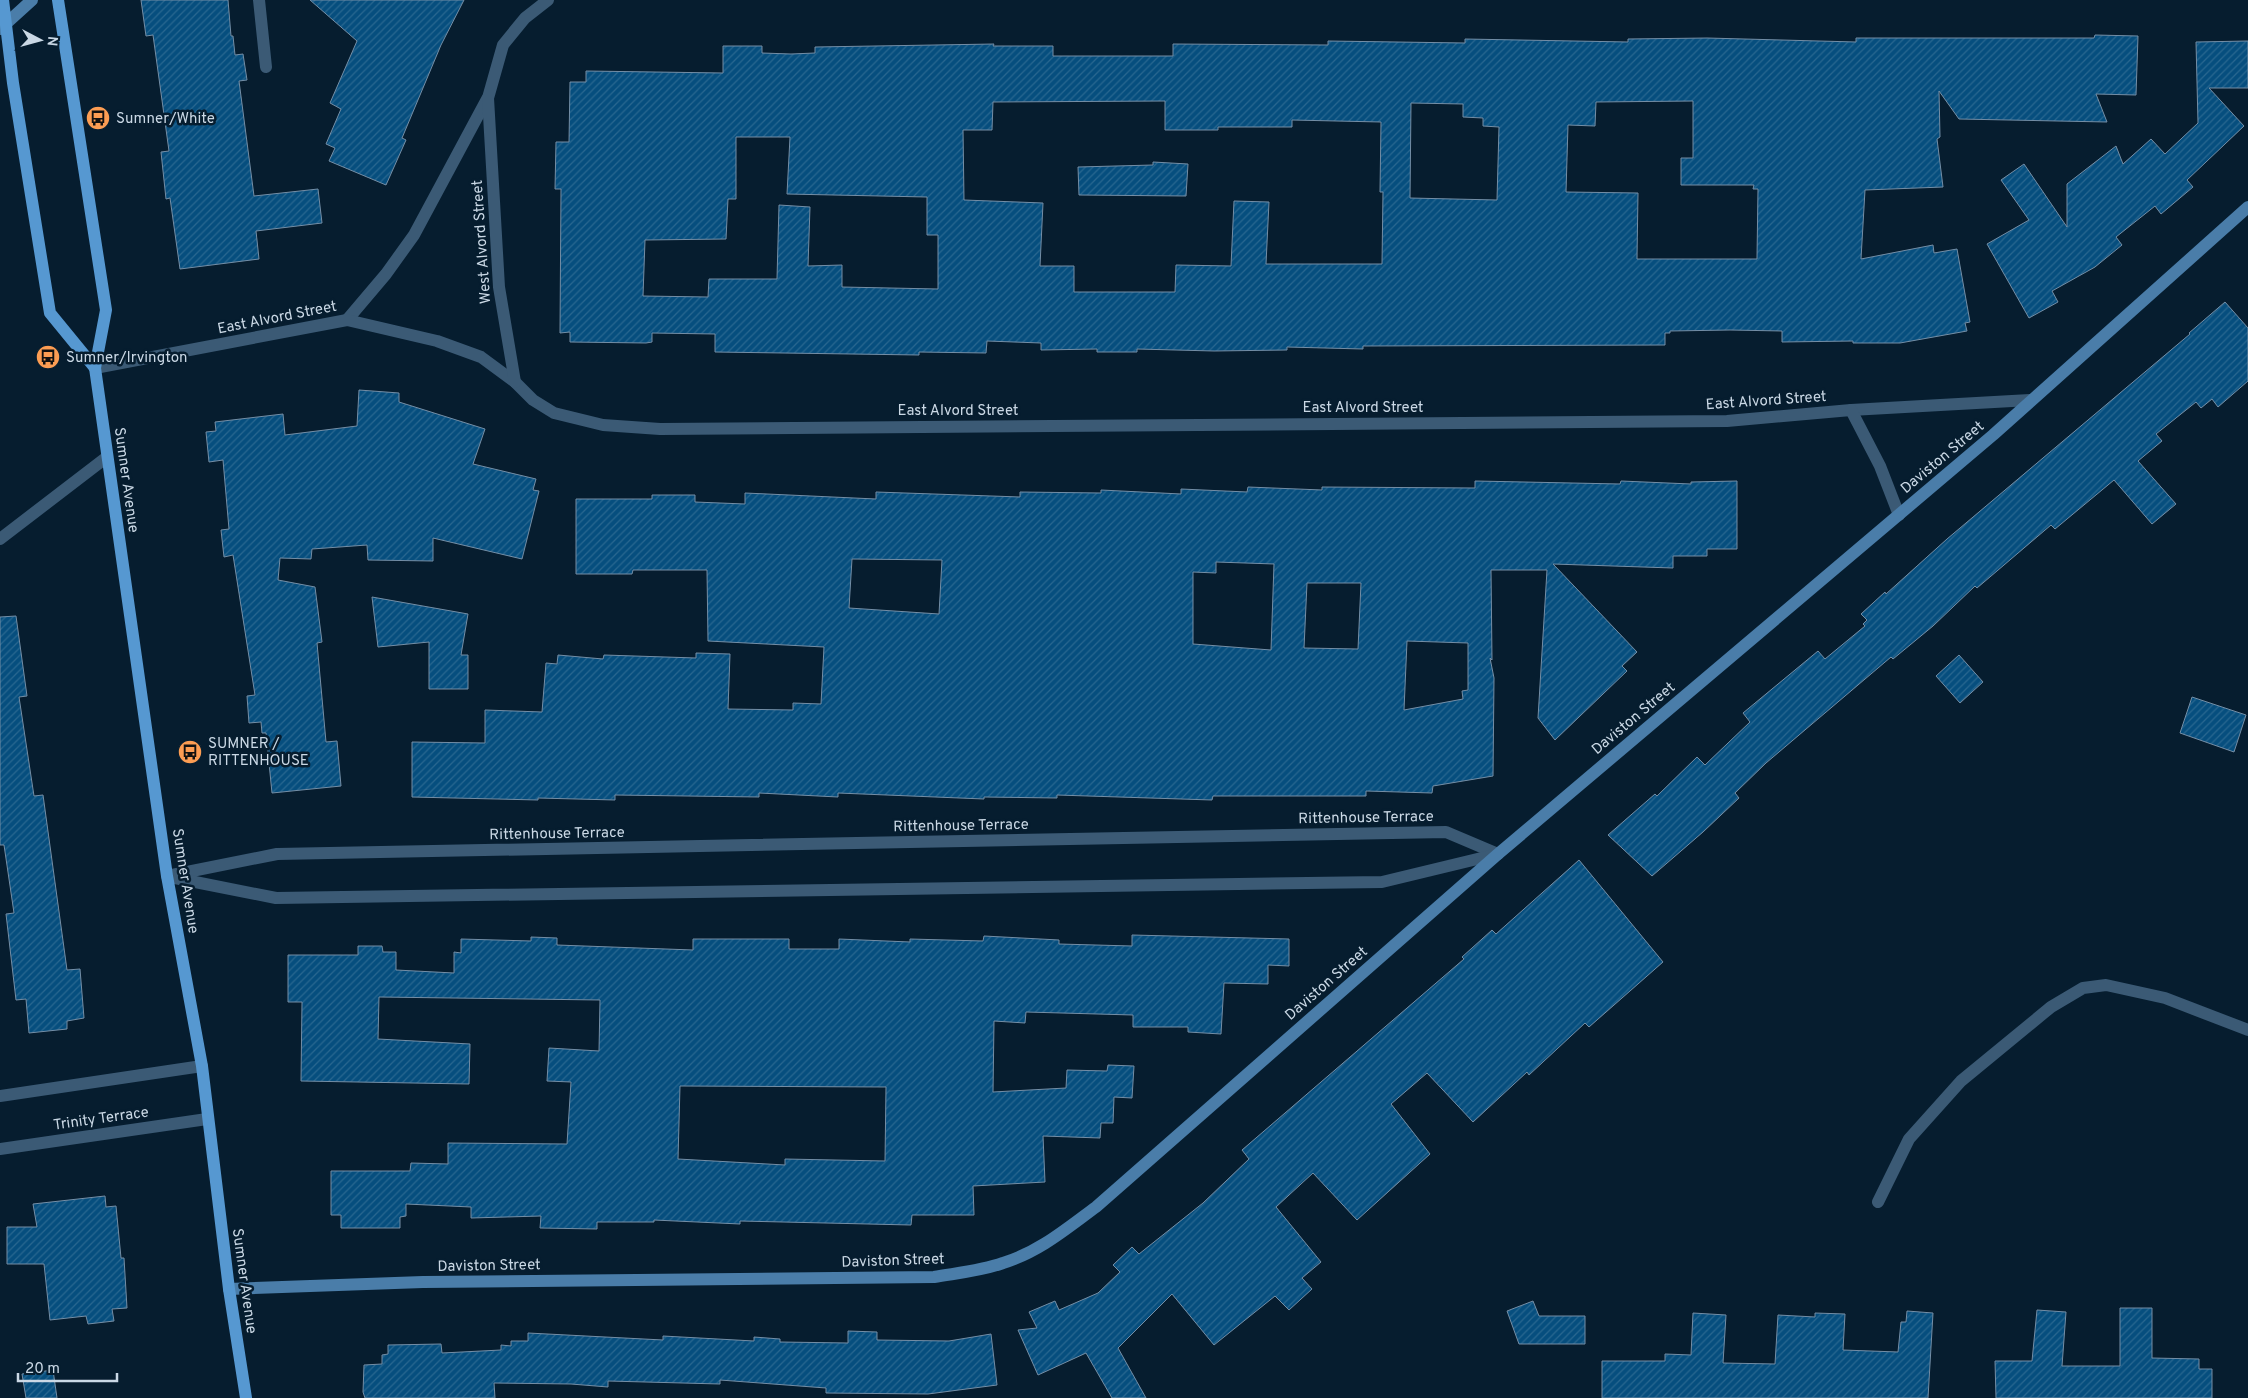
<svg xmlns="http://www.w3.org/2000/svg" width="2248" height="1398" font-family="Overpass,sans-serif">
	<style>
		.building { fill: url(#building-hatch); stroke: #748ea6; fill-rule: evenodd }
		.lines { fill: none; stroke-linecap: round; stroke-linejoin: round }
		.service { stroke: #3b5a75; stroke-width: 12 }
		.minor { stroke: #3b5a75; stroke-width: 12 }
		.tertiary { stroke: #3b5a75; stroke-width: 12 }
		.secondary { stroke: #4a7da9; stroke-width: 12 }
		.primary { stroke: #5698d1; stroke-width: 12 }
		.labels { text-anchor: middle; stroke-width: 5; stroke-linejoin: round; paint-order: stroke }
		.poi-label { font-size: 15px; fill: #cad8e5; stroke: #061d2f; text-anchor: start }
		.street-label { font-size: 15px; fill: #cad8e5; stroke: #061d2f }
	</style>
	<defs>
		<pattern id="building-hatch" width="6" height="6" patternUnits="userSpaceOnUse" patternTransform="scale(1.25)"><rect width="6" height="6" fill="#064e7e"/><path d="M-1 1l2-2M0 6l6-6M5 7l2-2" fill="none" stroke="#296790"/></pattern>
	</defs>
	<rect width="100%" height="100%" fill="#061d2f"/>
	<!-- building -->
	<g class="building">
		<path d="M 141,0 L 228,0 L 231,36 L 233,36 L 235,55 L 243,54 L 247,80 L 239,81 L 254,196 L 318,189 L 322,223 L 256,231 L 259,259 L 180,269 L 170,198 L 166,199 L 161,152 L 169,151 L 153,35 L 146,36 Z"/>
		<path d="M 310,0 L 464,0 L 441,45 L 402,138 L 406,140 L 386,185 L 329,161 L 335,148 L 326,144 L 341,109 L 330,103 L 357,41 Z"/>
		<path d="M 2095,35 L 2138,36 L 2136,95 L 2096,94 L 2107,122 L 1959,119 L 1939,91 L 1940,137 L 1937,139 L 1943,187 L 1865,190 L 1861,259 L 1933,245 L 1934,253 L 1957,249 L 1970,322 L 1965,323 L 1967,331 L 1900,343 L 1853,343 L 1853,341 L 1782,342 L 1782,331 L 1730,330 L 1670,331 L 1670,333 L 1665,333 L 1665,345 L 1363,346 L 1363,349 L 1287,347 L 1287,350 L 1214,351 L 1137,349 L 1137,352 L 1097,352 L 1097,349 L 1041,350 L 1041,343 L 987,341 L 986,353 L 919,352 L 919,355 L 715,352 L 715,334 L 652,333 L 652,342 L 646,343 L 570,342 L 570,332 L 560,333 L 561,189 L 555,189 L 556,142 L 569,142 L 570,82 L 586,82 L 586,71 L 723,73 L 723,46 L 762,46 L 762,53 L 791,54 L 815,53 L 815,47 L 994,44 L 993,46 L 1053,46 L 1053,56 L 1173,56 L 1173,44 L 1328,45 L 1328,41 L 1465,43 L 1465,39 L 1628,42 L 1628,39 L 1707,38 L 1856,42 L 1856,38 L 2094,38 ZM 1165,101 L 1165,130 L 1218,130 L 1218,127 L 1292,127 L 1292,120 L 1381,122 L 1380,192 L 1383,192 L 1382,264 L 1266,264 L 1269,202 L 1234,201 L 1231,266 L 1176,265 L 1175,292 L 1074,292 L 1074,266 L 1040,266 L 1043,203 L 964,200 L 963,130 L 992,130 L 993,102 ZM 1693,101 L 1693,158 L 1681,158 L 1681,185 L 1754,185 L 1753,189 L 1758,189 L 1757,259 L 1637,259 L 1638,193 L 1566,192 L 1568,125 L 1595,126 L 1596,102 ZM 1411,103 L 1463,104 L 1463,117 L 1483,118 L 1483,126 L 1499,127 L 1497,200 L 1410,198 ZM 736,137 L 790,137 L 787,194 L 927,197 L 927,235 L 938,235 L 938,289 L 842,287 L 842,265 L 808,266 L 810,207 L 779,205 L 777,279 L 709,279 L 708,297 L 643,296 L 645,240 L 726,239 L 728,199 L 736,199 Z"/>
		<path d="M 2248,41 L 2248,88 L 2209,88 L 2244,126 L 2187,180 L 2193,187 L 2161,214 L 2155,206 L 2116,237 L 2122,245 L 2095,267 L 2052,291 L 2058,302 L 2029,318 L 1987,244 L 2029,220 L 2001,180 L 2024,164 L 2067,227 L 2067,184 L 2116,146 L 2123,164 L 2151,139 L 2165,154 L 2198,123 L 2196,42 Z"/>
		<path d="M 1153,162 L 1188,164 L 1186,196 L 1079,195 L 1078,167 L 1153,165 Z"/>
		<path d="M 2225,302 L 2248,328 L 2248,381 L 2218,407 L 2212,399 L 2201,408 L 2196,402 L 2156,434 L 2162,441 L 2138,461 L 2176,504 L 2152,524 L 2114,480 L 2055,529 L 2051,525 L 1977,588 L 1975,586 L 1933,626 L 1893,659 L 1891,657 L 1766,763 L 1735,793 L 1739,798 L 1703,832 L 1652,876 L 1608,835 L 1655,794 L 1657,796 L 1697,757 L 1705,765 L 1750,722 L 1743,713 L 1818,651 L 1825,659 L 1865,626 L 1863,624 L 1867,620 L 1861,614 L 1885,592 L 1886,594 L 1947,539 L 2190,334 L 2189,333 Z"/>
		<path d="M 359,390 L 399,393 L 399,402 L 485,429 L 473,464 L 536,479 L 533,490 L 539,491 L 522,559 L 433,538 L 433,561 L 368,560 L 367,545 L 312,549 L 311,559 L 280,558 L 278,580 L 315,587 L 322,642 L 317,643 L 326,742 L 337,741 L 341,786 L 272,793 L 266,733 L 262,733 L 261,722 L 249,723 L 247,696 L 255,695 L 233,555 L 224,557 L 221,530 L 229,529 L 223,460 L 209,462 L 206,432 L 216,431 L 215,422 L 283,414 L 285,435 L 357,426 Z"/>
		<path d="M 1475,481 L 1620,484 L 1621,481 L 1691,484 L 1691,482 L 1737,481 L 1737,549 L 1707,549 L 1707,556 L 1673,556 L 1673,568 L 1553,564 L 1637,652 L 1622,666 L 1627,671 L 1555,740 L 1538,718 L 1547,570 L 1491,570 L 1492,660 L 1490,658 L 1494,678 L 1493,776 L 1433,786 L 1432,793 L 1366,791 L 1366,796 L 1213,796 L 1212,800 L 1057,795 L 1057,798 L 984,797 L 984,799 L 838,793 L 838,797 L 759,793 L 759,797 L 615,795 L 615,800 L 538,798 L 538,800 L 412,797 L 412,742 L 485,743 L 485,710 L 542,712 L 546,663 L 557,664 L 558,655 L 603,659 L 604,655 L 696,658 L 696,653 L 730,654 L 728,709 L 793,710 L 793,703 L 821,704 L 824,647 L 708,641 L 707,570 L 633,570 L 632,574 L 576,574 L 576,499 L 652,499 L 652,495 L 695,495 L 695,502 L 745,504 L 745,493 L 876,499 L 876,492 L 1020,497 L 1020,492 L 1101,493 L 1101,490 L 1181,494 L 1181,489 L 1247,492 L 1248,487 L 1322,490 L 1322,487 L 1475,488 ZM 852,559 L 942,560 L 939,614 L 849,608 ZM 1216,562 L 1274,564 L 1271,650 L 1193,644 L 1193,572 L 1216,573 ZM 1307,583 L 1361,583 L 1358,649 L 1304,648 ZM 1407,641 L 1468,643 L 1468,690 L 1462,691 L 1463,699 L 1404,710 Z"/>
		<path d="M 372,597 L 468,614 L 461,655 L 468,655 L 468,689 L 429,689 L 429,642 L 378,647 Z"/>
		<path d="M 16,616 L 27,696 L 19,697 L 34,796 L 43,795 L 67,970 L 80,969 L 84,1018 L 67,1021 L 67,1029 L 29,1033 L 26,999 L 16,1000 L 6,914 L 14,913 L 4,845 L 0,845 L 0,617 Z"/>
		<path d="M 1959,655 L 1983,682 L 1960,703 L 1936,676 Z"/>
		<path d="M 2192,697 L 2246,715 L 2234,752 L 2180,733 Z"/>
		<path d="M 1579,860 L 1663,962 L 1589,1027 L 1585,1023 L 1529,1075 L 1527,1072 L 1473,1122 L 1427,1073 L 1391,1104 L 1430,1154 L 1357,1220 L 1313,1173 L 1276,1207 L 1321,1262 L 1302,1278 L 1312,1289 L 1289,1310 L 1275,1296 L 1214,1345 L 1172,1294 L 1118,1348 L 1146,1398 L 1112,1398 L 1086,1353 L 1038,1375 L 1018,1330 L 1037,1328 L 1029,1312 L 1055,1301 L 1059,1310 L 1098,1293 L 1120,1272 L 1113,1265 L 1132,1247 L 1139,1254 L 1203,1203 L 1249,1159 L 1242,1150 L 1464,959 L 1462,957 L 1492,930 L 1496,934 Z"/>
		<path d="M 1132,935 L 1289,939 L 1289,966 L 1268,965 L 1268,984 L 1224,983 L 1221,1034 L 1188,1032 L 1188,1027 L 1133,1027 L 1133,1015 L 1026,1012 L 1025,1023 L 994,1021 L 993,1092 L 1066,1088 L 1067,1070 L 1107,1071 L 1108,1065 L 1134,1066 L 1132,1098 L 1114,1097 L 1113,1123 L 1101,1123 L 1100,1138 L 1043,1136 L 1045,1182 L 973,1186 L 974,1215 L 912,1215 L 911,1225 L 740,1221 L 740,1224 L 654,1220 L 654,1222 L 597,1222 L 597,1229 L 540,1228 L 541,1216 L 471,1218 L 471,1207 L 406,1204 L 406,1216 L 400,1217 L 400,1228 L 341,1228 L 341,1215 L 331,1215 L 331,1171 L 410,1171 L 411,1163 L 448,1164 L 448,1143 L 567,1144 L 571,1082 L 547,1081 L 549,1048 L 599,1051 L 600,1000 L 379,997 L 378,1039 L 470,1044 L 469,1084 L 301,1081 L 302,1002 L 288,1002 L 288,955 L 358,955 L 358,946 L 382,946 L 383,952 L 396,952 L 396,970 L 454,973 L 454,952 L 461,953 L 461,939 L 531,941 L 531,937 L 557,938 L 557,945 L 693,950 L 693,939 L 789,939 L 789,949 L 839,949 L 839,939 L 910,942 L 910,939 L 983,941 L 984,936 L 1059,940 L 1059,944 L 1132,946 ZM 680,1086 L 886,1087 L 885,1161 L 785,1159 L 785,1165 L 678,1159 Z"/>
		<path d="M 105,1196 L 106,1207 L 116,1206 L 121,1258 L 124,1258 L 127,1308 L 112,1309 L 114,1321 L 88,1324 L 86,1316 L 50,1320 L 44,1264 L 7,1264 L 7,1227 L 37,1227 L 33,1204 Z"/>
		<path d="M 1533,1301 L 1539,1316 L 1585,1316 L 1585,1344 L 1519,1344 L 1507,1311 Z"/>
		<path d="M 2120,1308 L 2152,1308 L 2152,1358 L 2199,1359 L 2199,1369 L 2212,1369 L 2212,1398 L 1996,1398 L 1995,1361 L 2032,1361 L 2037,1310 L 2066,1312 L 2062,1366 L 2120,1366 Z"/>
		<path d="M 1907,1311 L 1933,1313 L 1928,1398 L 1602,1398 L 1602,1361 L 1665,1361 L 1665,1354 L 1691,1355 L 1693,1313 L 1726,1315 L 1723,1363 L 1775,1364 L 1778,1315 L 1815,1317 L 1815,1313 L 1845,1314 L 1843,1350 L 1898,1352 L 1901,1322 L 1906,1322 Z"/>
		<path d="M 848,1331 L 877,1332 L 877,1340 L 949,1341 L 991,1334 L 997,1385 L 928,1394 L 826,1393 L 826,1388 L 720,1380 L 720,1384 L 608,1381 L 608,1387 L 571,1384 L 494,1383 L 495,1398 L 365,1398 L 363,1392 L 364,1365 L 382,1364 L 382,1355 L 388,1354 L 388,1345 L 441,1344 L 442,1353 L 501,1350 L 501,1345 L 511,1346 L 511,1341 L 528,1341 L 528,1333 L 663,1340 L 663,1336 L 754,1341 L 754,1337 L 780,1339 L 780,1342 L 848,1343 Z"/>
		<path d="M 53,1370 L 57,1398 L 26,1398 L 22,1374 Z"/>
	</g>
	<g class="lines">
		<!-- service -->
		<path class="service" d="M 259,0 L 266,67"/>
		<!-- minor -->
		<g class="minor">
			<path d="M 0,539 L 107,457"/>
			<path d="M 167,876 L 277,854 L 1446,832 L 1498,854"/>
			<path d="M 175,878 L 276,898 L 1382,882 L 1498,854"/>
			<path d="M 0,1096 L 202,1066"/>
			<path d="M 0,1149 L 207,1119"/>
			<path d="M 1878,1202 L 1909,1139 L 1961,1081 L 2051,1007 L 2083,988 L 2106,985 L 2165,998 L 2248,1030"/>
		</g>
		<!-- tertiary -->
		<g class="tertiary">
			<path d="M 347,320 L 386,274 L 414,235 L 487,99"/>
			<path d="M 95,368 L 347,320 L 437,341 L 481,357 L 515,382 L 533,400 L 554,413 L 603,425 L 660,429 L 1727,421 L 1851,410 L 2030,400"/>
			<path d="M 515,382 L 499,287 L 488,98 L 503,45 L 525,18 L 548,0"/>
			<path d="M 1851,410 L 1880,466 L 1899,515"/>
		</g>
		<!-- secondary -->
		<g class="secondary">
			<path d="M 0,29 L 32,0"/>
			<path d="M 229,1289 L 423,1282 L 934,1277 C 957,1273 981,1271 1003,1263 C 1039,1252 1066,1229 1096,1207 L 1498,854 L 1993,435 L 2248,207"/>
		</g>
		<!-- primary -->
		<g class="primary">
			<path d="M 3,0 L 13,83 L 50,313 L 95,368"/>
			<path d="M 58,0 L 106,310 L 95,368 L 167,876 L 202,1066 L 229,1289 L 246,1398"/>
		</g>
	</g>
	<!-- icons -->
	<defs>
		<g id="bus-disc" transform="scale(1.25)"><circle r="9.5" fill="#fc9d53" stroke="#061d2f"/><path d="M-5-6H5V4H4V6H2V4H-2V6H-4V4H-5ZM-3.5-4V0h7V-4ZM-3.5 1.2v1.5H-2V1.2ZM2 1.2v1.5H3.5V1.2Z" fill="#111"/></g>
	</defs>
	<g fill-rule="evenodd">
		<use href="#bus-disc" x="98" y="118"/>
		<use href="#bus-disc" x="48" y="357"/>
		<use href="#bus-disc" x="190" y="752"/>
	</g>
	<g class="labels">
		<!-- poi labels -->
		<g class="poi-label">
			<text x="116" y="123">Sumner/White</text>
			<text x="66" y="362">Sumner/Irvington</text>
			<text x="208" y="748">SUMNER /<tspan x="208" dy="17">RITTENHOUSE</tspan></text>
		</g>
		<!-- street labels -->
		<g class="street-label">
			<text transform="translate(481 242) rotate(-94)" y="5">West Alvord Street</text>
			<text transform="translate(277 317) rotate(-11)" y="5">East Alvord Street</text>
			<text transform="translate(1766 400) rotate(-4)" y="5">East Alvord Street</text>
			<text x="1363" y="412">East Alvord Street</text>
			<text x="958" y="415">East Alvord Street</text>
			<text transform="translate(1942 457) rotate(-40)" y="5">Daviston Street</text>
			<text transform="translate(127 480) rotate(82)" y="5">Sumner Avenue</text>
			<text transform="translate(1633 718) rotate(-40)" y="5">Daviston Street</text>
			<text transform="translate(1366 817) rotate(-1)" y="5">Rittenhouse Terrace</text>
			<text transform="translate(961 825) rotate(-1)" y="5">Rittenhouse Terrace</text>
			<text transform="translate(557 833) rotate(-1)" y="5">Rittenhouse Terrace</text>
			<text transform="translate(186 881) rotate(81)" y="5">Sumner Avenue</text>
			<text transform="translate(1326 983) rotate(-41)" y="5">Daviston Street</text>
			<text transform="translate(101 1118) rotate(-8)" y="5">Trinity Terrace</text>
			<text transform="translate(893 1260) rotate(-2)" y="5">Daviston Street</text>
			<text transform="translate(489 1265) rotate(-1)" y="5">Daviston Street</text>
			<text transform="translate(245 1281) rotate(82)" y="5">Sumner Avenue</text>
		</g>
	</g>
	<!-- north arrow -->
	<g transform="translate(40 40) rotate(96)" stroke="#061d2f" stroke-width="4" paint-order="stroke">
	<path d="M0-4L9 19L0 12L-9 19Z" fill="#cad8e5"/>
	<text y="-8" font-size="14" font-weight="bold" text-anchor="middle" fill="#cad8e5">N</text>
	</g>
	<!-- scale -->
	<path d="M18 1373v8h99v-8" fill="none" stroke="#cad8e5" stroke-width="2.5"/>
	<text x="25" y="1373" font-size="15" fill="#cad8e5" stroke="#061d2f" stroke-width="4" paint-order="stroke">20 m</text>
</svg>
